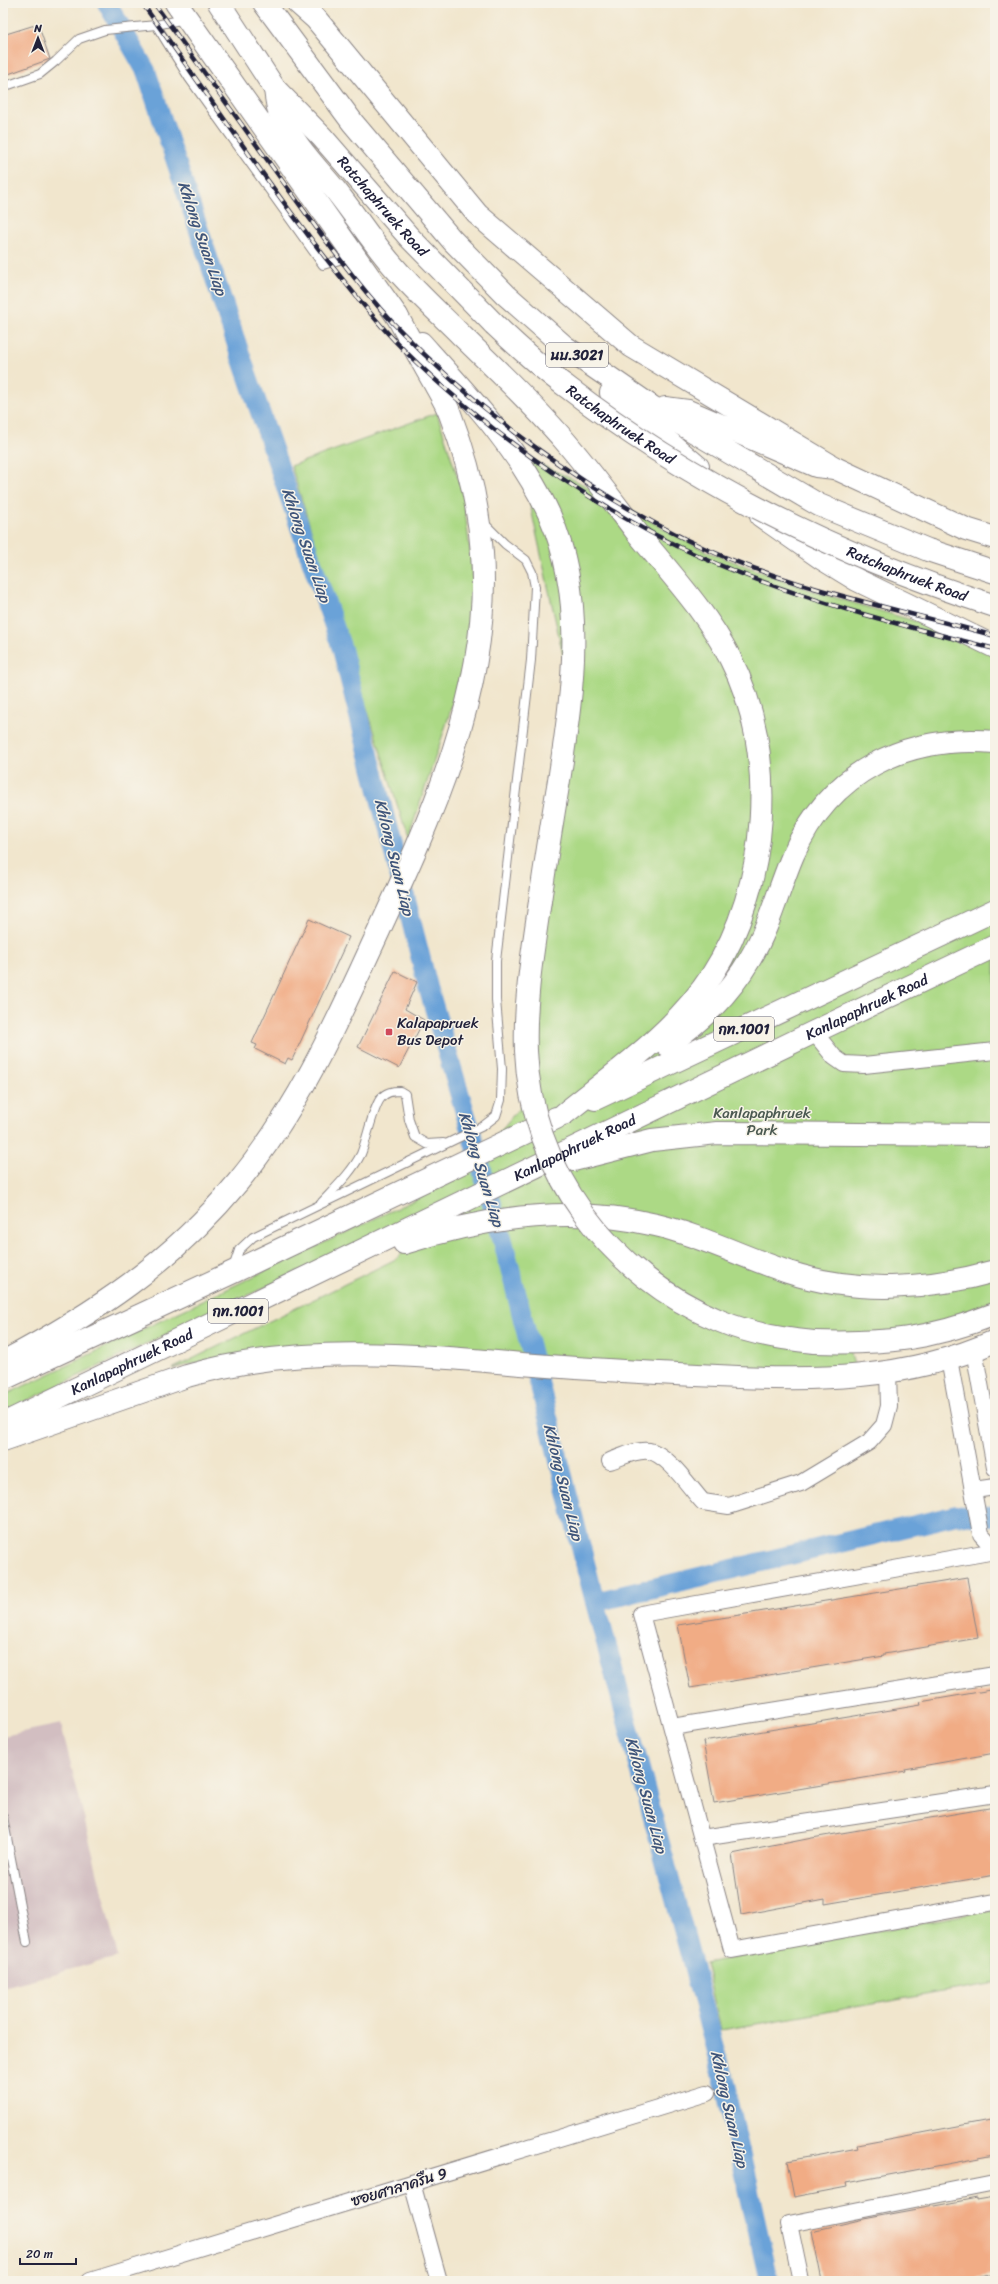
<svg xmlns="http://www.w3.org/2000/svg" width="998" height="2284" font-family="Sriracha,'Playpen Sans Thai',sans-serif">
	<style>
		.industrial { fill: #d2bec1 }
		.green { fill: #acd985; stroke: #677e60 }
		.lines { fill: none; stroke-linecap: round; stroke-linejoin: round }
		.canal { stroke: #6aa2d8; stroke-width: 20 }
		.building { fill: #f1ac85 }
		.lane-casing { stroke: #8a8484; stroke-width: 10 }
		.street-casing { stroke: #8a8484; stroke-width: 18 }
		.secondary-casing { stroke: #8a8484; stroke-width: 24 }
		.primary-casing { stroke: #8a8484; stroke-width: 24 }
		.lane { stroke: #fff; stroke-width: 8 }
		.street { stroke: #fff; stroke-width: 16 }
		.secondary { stroke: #fff; stroke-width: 22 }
		.primary { stroke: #fff; stroke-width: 22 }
		.rail-casing { stroke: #22223b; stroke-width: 4.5 }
		.rail { stroke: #f7f3e8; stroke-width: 3; stroke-dasharray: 9; stroke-linecap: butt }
		.primary-bridge-casing { stroke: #8a8484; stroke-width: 24; stroke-linecap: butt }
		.primary-bridge { stroke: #fff; stroke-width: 22 }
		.poi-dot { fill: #d1495b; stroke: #f7f3e8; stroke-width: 1.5 }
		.labels { text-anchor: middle; stroke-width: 3; stroke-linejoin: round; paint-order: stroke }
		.shield { fill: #f7f3e8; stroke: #62616f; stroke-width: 1 }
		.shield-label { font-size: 14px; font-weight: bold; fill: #22223b }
		.street-label { font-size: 15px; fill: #22223b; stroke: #f7f3e8 }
		.poi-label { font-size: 15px; fill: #22223b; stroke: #f7f3e8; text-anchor: start }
		.park-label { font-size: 15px; fill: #4b5951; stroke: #f7f3e8 }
		.water-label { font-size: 16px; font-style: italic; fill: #3f557a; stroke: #f7f3e8 }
	</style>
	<rect width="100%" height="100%" fill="#f7f3e8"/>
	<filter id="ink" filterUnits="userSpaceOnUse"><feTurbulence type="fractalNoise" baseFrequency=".025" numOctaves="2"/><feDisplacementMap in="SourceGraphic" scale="8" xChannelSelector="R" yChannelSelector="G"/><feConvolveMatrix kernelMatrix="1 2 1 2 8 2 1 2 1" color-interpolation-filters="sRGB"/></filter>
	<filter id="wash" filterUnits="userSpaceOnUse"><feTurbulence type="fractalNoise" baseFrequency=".012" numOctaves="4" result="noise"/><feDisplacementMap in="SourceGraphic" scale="16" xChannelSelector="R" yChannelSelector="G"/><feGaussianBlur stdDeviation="0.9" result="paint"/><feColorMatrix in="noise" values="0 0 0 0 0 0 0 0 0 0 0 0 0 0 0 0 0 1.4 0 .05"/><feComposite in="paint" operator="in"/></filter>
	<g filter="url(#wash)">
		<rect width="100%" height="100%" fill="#f1e6cd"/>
		<!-- industrial -->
		<path class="industrial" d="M 61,1724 L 118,1957 L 3,1987 L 3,1736 Z"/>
		<!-- green -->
		<g class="green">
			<path d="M 437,413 L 463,494 L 474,584 L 474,631 L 447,722 L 408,839 L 291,466 Z"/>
			<path d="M 515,453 L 575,480 L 705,551 L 813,591 L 911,620 L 995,641 L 995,1299 L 927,1330 L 847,1343 L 858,1376 L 213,1359 L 172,1369 L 398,1258 L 444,1202 L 3,1412 L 3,1396 L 464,1176 L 531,1093 L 540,901 L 568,678 L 523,472 Z"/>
			<path d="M 995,1909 L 995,1983 L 721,2030 L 705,1963 Z"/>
		</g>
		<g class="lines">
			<!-- canal -->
			<g class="canal">
				<path d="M 107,3 L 146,71 L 238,348 L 342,649 L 428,987 L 503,1241 L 595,1602 L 724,2081 L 769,2281"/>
				<path d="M 595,1602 L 957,1515 L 995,1516"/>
			</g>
		</g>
		<g id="blocks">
			<!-- building -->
			<g class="building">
				<path d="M 38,24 L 50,59 L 3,76 L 3,35 Z"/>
				<path d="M 309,919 L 349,937 L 292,1060 L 288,1058 L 285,1064 L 255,1049 L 257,1045 L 252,1043 Z"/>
				<path d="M 395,971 L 417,982 L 405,1009 L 424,1020 L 399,1068 L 358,1047 Z"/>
				<path d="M 967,1578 L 978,1638 L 884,1654 L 884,1656 L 690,1688 L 678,1625 Z"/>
				<path d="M 991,1690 L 995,1709 L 995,1753 L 905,1769 L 906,1771 L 714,1803 L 703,1741 L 921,1705 L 920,1702 Z"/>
				<path d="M 995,1807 L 995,1875 L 825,1904 L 825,1899 L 741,1915 L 732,1854 L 812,1838 Z"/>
				<path d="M 995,2119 L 995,2155 L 846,2183 L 847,2187 L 794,2197 L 787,2161 L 858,2148 L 857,2145 Z"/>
				<path d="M 995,2197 L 995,2274 L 959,2281 L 822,2281 L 812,2231 L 864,2219 L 977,2198 L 977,2200 Z"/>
			</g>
		</g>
	</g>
	<g filter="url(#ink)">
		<use href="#blocks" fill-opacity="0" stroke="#8a8484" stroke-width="1"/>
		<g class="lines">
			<!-- lane casing -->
			<g class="lane-casing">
				<g id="lane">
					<path d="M 156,25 L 189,78 L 323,265 L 353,256"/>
					<path d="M 3,87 L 40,74 L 56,61 L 79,39 L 105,30 L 156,25 L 185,19"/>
					<path d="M 322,1202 C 336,1187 352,1172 361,1154 C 367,1140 373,1107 381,1098 C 386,1092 392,1091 400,1091 L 405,1094 L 409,1120 L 415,1137 L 427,1144 L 443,1143"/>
					<path d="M 233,1268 L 239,1250 L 253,1237 L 483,1126 L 496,1116 L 501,1100 L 502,1069 L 496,1000 L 496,961 L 531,660 L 535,587 L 532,572 L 526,560 L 505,544 L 484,523"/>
					<path d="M 3,1817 L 27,1942"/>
				</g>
			</g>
			<!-- street casing -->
			<g class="street-casing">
				<g id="street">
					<path d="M 814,1032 L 834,1057 L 844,1064 L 864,1065 L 995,1051"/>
					<path d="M 974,1350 L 995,1468"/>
					<path d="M 949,1359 L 981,1534 L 995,1550"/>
					<path d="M 610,1461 C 622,1457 636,1449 649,1451 C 668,1454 690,1488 703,1502 L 729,1506 L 801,1483 L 869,1442 L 884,1425 L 889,1406 L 888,1372"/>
					<path d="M 974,1490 L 995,1487"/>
					<path d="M 995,1551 L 641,1614 L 732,1950 L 995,1902"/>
					<path d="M 672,1727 L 995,1675"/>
					<path d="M 702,1838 L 995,1794"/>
					<path d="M 412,2183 L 439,2281"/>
					<path d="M 90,2281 L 707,2093"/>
					<path d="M 801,2281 L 789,2224 L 995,2183"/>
				</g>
			</g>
			<!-- secondary casing -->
			<g class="secondary-casing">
				<g id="secondary">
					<path d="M 176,3 L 397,316"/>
					<path d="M 298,3 L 316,19 L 477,214 L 631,346 L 835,468 L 966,529 L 995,538"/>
				</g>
			</g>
			<!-- primary casing -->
			<g class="primary-casing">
				<g id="primary">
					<path id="s1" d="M 219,3 L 275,89 L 322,137 L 409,237 L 494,324"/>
					<path d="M 264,3 L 353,123 L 452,240 L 506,295 L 565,347 L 652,407 L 819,505 L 928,550 L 995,572"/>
					<path d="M 275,89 C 276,97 277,107 280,114 C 292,143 317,168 336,191 C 356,216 373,243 394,267 C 415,291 439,313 461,335 C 496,369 532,403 564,440 C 589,469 612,500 635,530 C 668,571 706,611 730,658 C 779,751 769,888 712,975 C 675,1032 616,1072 564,1114"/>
					<path d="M 421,343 C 469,396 520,450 550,516 C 586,598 573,689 560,774 C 553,816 546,859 540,901"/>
					<path d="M 611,393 L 698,467"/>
					<path d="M 665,408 L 688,411 L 816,466 L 835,468"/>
					<path d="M 761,516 L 821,558 L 857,580 L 995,647"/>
					<path d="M 667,1045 C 701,1021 729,995 750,959 C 770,926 778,890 793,855 C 830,771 906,734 995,742"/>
					<path d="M 595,1099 L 995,910"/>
					<path d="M 573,1160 L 652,1140 L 717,1133 L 995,1135"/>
					<path d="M 404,1243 C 485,1217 572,1205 656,1225 C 702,1236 743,1257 788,1272 C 855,1294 928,1290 995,1271"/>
					<path d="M 814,1342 C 884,1344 929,1340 995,1314"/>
					<path d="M 3,1362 C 94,1314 172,1262 238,1182 C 295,1113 333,1031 370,950 C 427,827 492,692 482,553 C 479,507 467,458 450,414 C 446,403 439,392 433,381 C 421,360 409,338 397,316"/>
					<path d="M 3,1379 L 231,1273 L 556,1118"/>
					<path id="s2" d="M 3,1424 L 814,1032 L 995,946"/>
					<path d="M 3,1440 L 187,1376 C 295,1344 410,1354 521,1364 C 586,1369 652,1373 717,1376 C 812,1381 906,1381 995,1341"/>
				</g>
			</g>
			<!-- lane -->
			<use href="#lane" class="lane"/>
			<!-- street -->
			<use href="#street" class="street"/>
			<!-- secondary -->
			<use href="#secondary" class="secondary"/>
			<!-- primary -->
			<use href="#primary" class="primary"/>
			<!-- rail casing -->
			<g class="rail-casing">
				<g id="rail">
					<path d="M 142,3 C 221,112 295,227 384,329 C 417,366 456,399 495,430 C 560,480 628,525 703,558 C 797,599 896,624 995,649"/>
					<path d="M 154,3 C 194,59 235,115 276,172 C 313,223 350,276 393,323 C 475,409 580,487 687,540 C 784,588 892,607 995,636"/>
				</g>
			</g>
			<!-- rail -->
			<use href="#rail" class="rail"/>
			<!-- primary-bridge casing -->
			<g class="primary-bridge-casing">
				<g id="primary-bridge">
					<path id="s3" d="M 494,324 C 517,346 541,368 567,387 C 694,485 843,557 995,606"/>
					<path d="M 540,901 C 533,950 524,1001 526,1051 C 531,1171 610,1275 720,1321 C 750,1334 782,1339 814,1342"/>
				</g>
			</g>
			<!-- primary-bridge -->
			<use href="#primary-bridge" class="primary-bridge"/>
		</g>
	</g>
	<!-- markers -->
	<rect class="poi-dot" x="385" y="1028" width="8" height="8" rx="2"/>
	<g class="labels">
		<!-- shield labels -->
		<g class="shield">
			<rect x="546" y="343" width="62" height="24" rx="3"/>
			<rect x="714" y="1017" width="60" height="24" rx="3"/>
			<rect x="208" y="1299" width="60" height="24" rx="3"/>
		</g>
		<g class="shield-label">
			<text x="577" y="360">นบ.3021</text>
			<text x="744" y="1034">กท.1001</text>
			<text x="238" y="1316">กท.1001</text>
		</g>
		<!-- street labels -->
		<g class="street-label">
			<text dy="5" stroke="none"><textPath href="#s1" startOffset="262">Ratchaphruek Road</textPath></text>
			<text dy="5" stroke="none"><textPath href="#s3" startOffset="162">Ratchaphruek Road</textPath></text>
			<text dy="5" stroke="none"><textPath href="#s3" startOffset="486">Ratchaphruek Road</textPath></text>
			<text dy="5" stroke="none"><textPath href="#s2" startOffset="959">Kanlapaphruek Road</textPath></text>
			<text dy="5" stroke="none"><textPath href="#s2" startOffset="635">Kanlapaphruek Road</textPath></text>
			<text dy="5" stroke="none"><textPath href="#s2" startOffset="143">Kanlapaphruek Road</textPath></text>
			<text transform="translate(399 2187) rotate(-17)" y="5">ซอยศาลาครืน 9</text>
		</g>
		<!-- poi labels -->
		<g class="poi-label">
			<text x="397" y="1028">Kalapapruek<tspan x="397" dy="17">Bus Depot</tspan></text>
		</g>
		<!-- park labels -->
		<g class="park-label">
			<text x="762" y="1118">Kanlapaphruek<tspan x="762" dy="17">Park</tspan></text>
		</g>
		<!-- water labels -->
		<g class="water-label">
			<text transform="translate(203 238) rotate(71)" y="6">Khlong Suan Liap</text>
			<text transform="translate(307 545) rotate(71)" y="6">Khlong Suan Liap</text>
			<text transform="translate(395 857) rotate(76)" y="6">Khlong Suan Liap</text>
			<text transform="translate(482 1169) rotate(73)" y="6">Khlong Suan Liap</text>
			<text transform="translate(564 1482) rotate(76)" y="6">Khlong Suan Liap</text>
			<text transform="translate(647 1795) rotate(75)" y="6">Khlong Suan Liap</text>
			<text transform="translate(730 2109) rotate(77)" y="6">Khlong Suan Liap</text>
		</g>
	</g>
	<!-- margin -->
	<rect width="998" height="2284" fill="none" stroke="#f7f3e8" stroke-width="16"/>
	<!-- north arrow -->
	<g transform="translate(38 38)" stroke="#f7f3e8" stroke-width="3" paint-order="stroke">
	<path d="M0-3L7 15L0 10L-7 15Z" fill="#22223b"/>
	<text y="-6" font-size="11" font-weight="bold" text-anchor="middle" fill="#22223b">N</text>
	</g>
	<!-- scale -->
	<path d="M20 2258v6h56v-6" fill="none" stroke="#22223b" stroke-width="2"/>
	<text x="26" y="2258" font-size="12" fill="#22223b" stroke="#f7f3e8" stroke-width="3" paint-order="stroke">20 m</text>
</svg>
